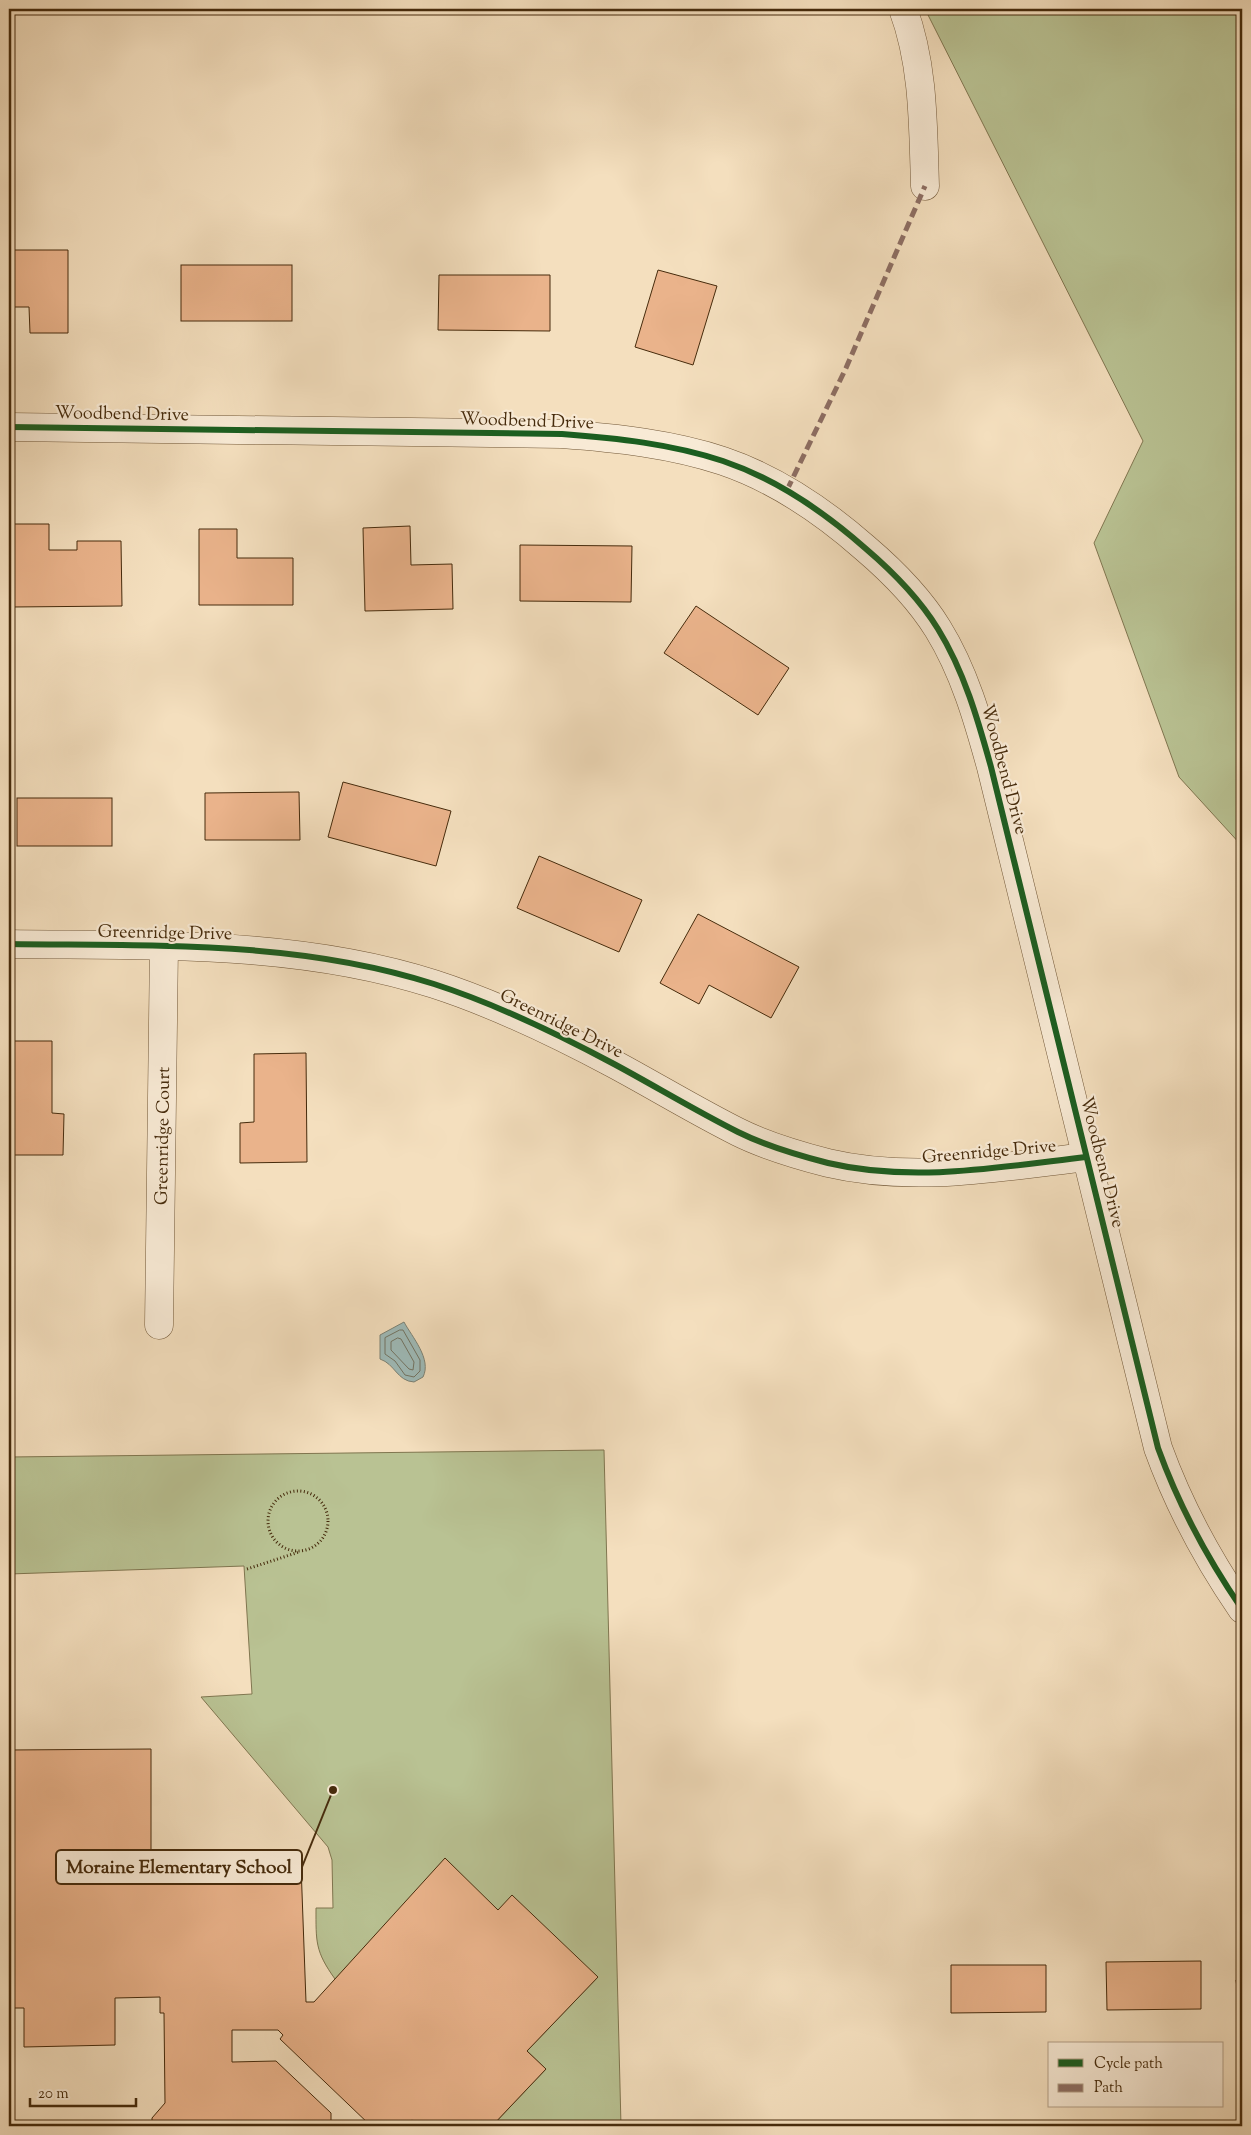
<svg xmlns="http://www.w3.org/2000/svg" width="1251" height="2135" font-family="'Sorts Mill Goudy',serif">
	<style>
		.green { fill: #b9c293; stroke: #807650 }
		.water { fill: #9ebbb9; stroke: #7b8174 }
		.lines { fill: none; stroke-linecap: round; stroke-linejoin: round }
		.shore { stroke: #727362; stroke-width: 1 }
		.building { fill: #eab38b; stroke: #462b0c }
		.minor-casing { stroke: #725838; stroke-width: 29 }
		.path { stroke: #462b0c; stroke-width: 3; stroke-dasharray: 1 2.5; stroke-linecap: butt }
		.minor { stroke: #f8ead5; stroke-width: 28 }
		.quiet { stroke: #8d6e63; stroke-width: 5; stroke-dasharray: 10 5; stroke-linecap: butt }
		.cycleway-casing { stroke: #f8ead5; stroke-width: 9 }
		.cycleway { stroke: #1b5e20; stroke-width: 6 }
		.labels { text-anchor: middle; stroke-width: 4.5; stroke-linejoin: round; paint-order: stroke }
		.street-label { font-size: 18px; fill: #462b0c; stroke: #f8ead5 }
		.leader { fill: none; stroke: #462b0c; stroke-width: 2 }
		.callout-dot { fill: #462b0c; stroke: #f8ead5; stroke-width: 2 }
		.callout { fill: #f8ead5; stroke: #462b0c; stroke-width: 2 }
		.callout-label { font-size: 19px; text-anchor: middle; font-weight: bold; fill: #462b0c }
	</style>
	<rect width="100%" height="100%" fill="#f4dfbe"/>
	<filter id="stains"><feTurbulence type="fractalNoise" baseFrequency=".004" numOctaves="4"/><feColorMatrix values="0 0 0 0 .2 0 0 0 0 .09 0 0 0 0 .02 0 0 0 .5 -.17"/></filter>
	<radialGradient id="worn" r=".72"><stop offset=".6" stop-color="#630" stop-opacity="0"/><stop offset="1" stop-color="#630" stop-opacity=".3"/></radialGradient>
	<!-- green -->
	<g class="green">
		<path d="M 925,9 L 1242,9 L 1242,846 L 1179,777 L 1094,543 L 1143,441 Z"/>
		<path d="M 604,1450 L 621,2126 L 492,2126 L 546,2069 L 527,2051 L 598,1977 L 498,1910 L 335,1979 C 315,1951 316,1942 316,1908 L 333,1908 L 332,1860 L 328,1847 L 201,1697 L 252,1694 L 244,1566 L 9,1574 L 9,1457 Z"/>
	</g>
	<!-- water -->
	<path class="water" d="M 404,1322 C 412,1337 432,1359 423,1377 L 414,1382 C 397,1381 395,1364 380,1359 L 380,1335 Z"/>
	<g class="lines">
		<!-- shore -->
		<g class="shore">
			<path d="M 400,1330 L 403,1330 L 420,1360 L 420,1371 L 414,1377 L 405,1375 L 395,1361 L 385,1354 L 385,1338 Z"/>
			<path d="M 398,1338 L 401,1339 L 414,1362 L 413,1370 L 409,1369 L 391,1350 L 391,1342 Z"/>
		</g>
	</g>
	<!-- building -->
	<g class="building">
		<path d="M 9,250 L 68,250 L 68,333 L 30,333 L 29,307 L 9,307 Z"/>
		<rect x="181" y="265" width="111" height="56"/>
		<path d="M 658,270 L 717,286 L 693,365 L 635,347 Z"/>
		<path d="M 439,275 L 550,275 L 550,331 L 438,330 Z"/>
		<path d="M 12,524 L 49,524 L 49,550 L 77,550 L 77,541 L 121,541 L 122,606 L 12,607 Z"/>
		<path d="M 410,526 L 411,565 L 452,564 L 453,609 L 365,611 L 363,528 Z"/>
		<path d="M 199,529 L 237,529 L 237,558 L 293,558 L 293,605 L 199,605 Z"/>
		<path d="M 520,545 L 632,546 L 631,602 L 520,601 Z"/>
		<path d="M 696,606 L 789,668 L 758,715 L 664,653 Z"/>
		<path d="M 343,782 L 451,811 L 436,866 L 328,837 Z"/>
		<path d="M 299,792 L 300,840 L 205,840 L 205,793 Z"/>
		<rect x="17" y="798" width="95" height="48"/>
		<path d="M 539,856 L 642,900 L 619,952 L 517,908 Z"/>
		<path d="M 698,914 L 799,967 L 771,1018 L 709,985 L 699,1004 L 660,983 Z"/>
		<path d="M 9,1041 L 52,1041 L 52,1113 L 64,1114 L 63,1155 L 9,1155 Z"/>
		<path d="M 306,1053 L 307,1162 L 240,1163 L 240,1123 L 254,1122 L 254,1054 Z"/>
		<path d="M 151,1749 L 151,1866 L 301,1865 L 306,2002 L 314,2002 L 445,1858 L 498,1910 L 512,1895 L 598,1977 L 527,2051 L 546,2069 L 492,2126 L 419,2126 L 412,2120 L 405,2126 L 371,2126 L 280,2039 L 283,2035 L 278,2030 L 232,2030 L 232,2062 L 276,2061 L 331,2113 L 331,2126 L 152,2126 L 152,2118 L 165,2103 L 164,2013 L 160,2013 L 160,1997 L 115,1998 L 115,2045 L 24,2047 L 24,2008 L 9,2008 L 9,1750 Z"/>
		<path d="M 1201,1961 L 1201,2009 L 1107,2010 L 1106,1962 Z"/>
		<path d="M 951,1965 L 1046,1965 L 1046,2012 L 951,2013 Z"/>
		<path d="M 1242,1979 L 1242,2027 L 1236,1980 Z"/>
	</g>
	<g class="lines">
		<!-- minor casing -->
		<g class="minor-casing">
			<g id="minor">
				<path d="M 903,9 C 924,65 923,127 925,186"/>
				<path d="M 9,427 L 562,434 C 616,438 672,444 723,461 C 776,479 823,511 865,548 C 892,571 919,598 938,629 C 964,671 978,720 991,767 L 1158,1448 C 1179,1506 1207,1558 1242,1609"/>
				<path d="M 9,944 C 151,946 297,940 434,984 C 496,1004 556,1033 614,1064 C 655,1086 696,1111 738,1132 C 766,1146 797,1155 828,1163 C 913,1183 1001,1167 1086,1157"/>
				<path d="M 159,1325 L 164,946"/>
			</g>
		</g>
		<!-- path -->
		<g class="path">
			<circle cx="298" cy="1521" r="30"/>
			<path d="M 247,1569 L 299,1552"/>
		</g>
		<!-- minor -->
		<use href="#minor" class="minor"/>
		<!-- quiet -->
		<path class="quiet" d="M 787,490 L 846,368 L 925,186"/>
		<!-- cycleway casing -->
		<g class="cycleway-casing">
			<g id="cycleway">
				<path d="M 9,427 L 562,434 C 616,438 672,444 723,461 C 776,479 823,511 865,548 C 892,571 919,598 938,629 C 964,671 978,720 991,767 L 1158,1448 C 1179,1506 1207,1558 1242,1609"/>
				<path d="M 9,944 C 151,946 297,940 434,984 C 496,1004 556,1033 614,1064 C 655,1086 696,1111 738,1132 C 766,1146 797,1155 828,1163 C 913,1183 1001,1167 1086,1157"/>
			</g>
		</g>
		<!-- cycleway -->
		<use href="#cycleway" class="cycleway"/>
	</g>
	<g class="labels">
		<!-- street labels -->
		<g class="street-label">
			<text transform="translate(122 413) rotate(1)" y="6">Woodbend Drive</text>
			<text transform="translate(527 420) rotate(2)" y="6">Woodbend Drive</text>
			<text transform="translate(1005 769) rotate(75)" y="6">Woodbend Drive</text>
			<text transform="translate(165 932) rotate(1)" y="6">Greenridge Drive</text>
			<text transform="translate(562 1023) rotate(26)" y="6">Greenridge Drive</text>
			<text transform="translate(162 1136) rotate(-89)" y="6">Greenridge Court</text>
			<text transform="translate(989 1151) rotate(-5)" y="6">Greenridge Drive</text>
			<text transform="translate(1103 1162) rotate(76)" y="6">Woodbend Drive</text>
		</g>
	</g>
	<!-- callouts -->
	<path class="leader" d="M333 1790L302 1867"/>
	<circle class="callout-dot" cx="333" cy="1790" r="5"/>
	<rect class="callout" x="56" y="1850" width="246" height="34" rx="5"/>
	<g class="callout-label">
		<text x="179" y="1873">Moraine Elementary School</text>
	</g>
	<!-- margin -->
	<rect width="1251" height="2135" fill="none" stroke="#f4dfbe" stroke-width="30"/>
	<rect x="10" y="10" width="1231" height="2115" fill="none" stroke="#462b0c" stroke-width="2.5"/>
	<rect x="15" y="15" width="1221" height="2105" fill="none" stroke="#462b0c"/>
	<!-- legend -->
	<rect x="1048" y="2042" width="175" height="65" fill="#f8ead5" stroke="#b19e85"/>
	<rect x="1058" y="2059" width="25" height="8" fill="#1b5e20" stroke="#b19e85"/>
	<text x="1094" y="2068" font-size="15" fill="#462b0c">Cycle path</text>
	<rect x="1058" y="2084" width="25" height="8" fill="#8d6e63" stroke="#b19e85"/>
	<text x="1094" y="2092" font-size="15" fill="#462b0c">Path</text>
	<!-- scale -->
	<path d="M30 2098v8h106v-8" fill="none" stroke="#462b0c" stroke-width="2.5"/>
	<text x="38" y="2098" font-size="15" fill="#462b0c" stroke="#f8ead5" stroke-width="4" paint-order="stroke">20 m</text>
	<rect width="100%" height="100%" filter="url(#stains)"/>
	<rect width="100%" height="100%" fill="url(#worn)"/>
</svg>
